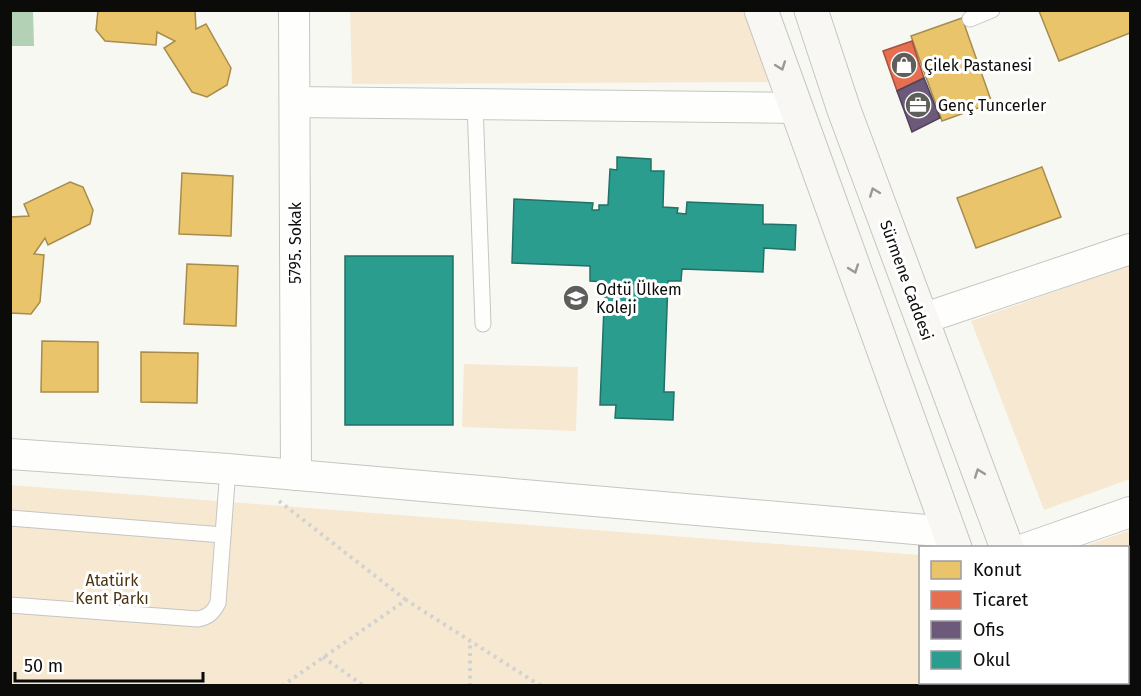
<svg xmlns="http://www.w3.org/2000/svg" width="1141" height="696" font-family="'Fira Sans',sans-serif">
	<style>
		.green { fill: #f7e8d2 }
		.water { fill: #b3d1b4 }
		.homes { fill: #e9c46a; stroke: #a68c4d; stroke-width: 1.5 }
		.shops { fill: #e76f51; stroke: #a5513b; stroke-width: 1.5 }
		.offices { fill: #6d597a; stroke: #504258; stroke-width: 1.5 }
		.schools { fill: #2a9d8f; stroke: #217167; stroke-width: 1.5 }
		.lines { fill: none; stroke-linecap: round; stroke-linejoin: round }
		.service-casing { stroke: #c5c5c2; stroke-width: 17 }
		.minor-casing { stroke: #c5c5c2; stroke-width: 32 }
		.secondary-casing { stroke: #c5c5c2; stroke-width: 35 }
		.path { stroke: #d2d2d0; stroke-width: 4; stroke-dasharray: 3 4.5; stroke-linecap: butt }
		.service { stroke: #fefefd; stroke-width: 15 }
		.minor { stroke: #fefefd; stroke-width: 30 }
		.secondary { stroke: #f8f7f3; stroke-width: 33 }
		.oneway { stroke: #999995 }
		.labels { text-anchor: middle; stroke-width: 6; stroke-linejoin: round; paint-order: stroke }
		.poi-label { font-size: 16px; fill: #0b0b09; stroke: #fff; text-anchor: start }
		.street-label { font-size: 16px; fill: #0b0b09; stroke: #fff }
		.park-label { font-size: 16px; fill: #4c3311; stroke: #fff }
	</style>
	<rect width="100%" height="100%" fill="#f8f8f3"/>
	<!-- green -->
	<g class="green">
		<path d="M 350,11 L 746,11 L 773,82 L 352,84 Z"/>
		<path d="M 1130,265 L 1130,479 L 1044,510 L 971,321 Z"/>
		<path d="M 464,364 L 578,367 L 576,431 L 462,427 Z"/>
		<path d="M 10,485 L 920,555 L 920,682 L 971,683 L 972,685 L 11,685 Z"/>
		<path d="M 1130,530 L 1130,685 L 1095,685 L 1094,683 L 1128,682 L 1128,548 L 1083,547 Z"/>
	</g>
	<!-- water -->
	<path class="water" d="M 10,11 L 33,11 L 34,46 L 11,46 Z"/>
	<!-- homes -->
	<g class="homes">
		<path d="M 98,10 L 195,10 L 196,29 L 206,24 L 231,68 L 227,85 L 207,97 L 192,92 L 164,48 L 175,41 L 157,32 L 156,45 L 105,41 L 96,30 Z"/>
		<path d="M 1042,10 L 1130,10 L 1130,33 L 1059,61 L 1039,11 Z"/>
		<path d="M 962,18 L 992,103 L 942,121 L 911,36 Z"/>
		<path d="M 1042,167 L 1061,217 L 976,248 L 957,198 Z"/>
		<path d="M 182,173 L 233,176 L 231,236 L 179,234 Z"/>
		<path d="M 70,182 L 83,187 L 93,210 L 90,224 L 48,245 L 45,238 L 34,254 L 44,255 L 40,302 L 31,314 L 10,313 L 10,217 L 29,216 L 24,204 Z"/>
		<path d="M 187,264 L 238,266 L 236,326 L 184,324 Z"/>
		<path d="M 42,341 L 98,342 L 98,392 L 41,392 Z"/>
		<path d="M 141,352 L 198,353 L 197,403 L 141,402 Z"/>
	</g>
	<!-- shops -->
	<path class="shops" d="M 912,41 L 924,78 L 897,91 L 883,51 Z"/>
	<!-- offices -->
	<path class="offices" d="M 924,78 L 940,118 L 912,132 L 897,91 Z"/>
	<!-- schools -->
	<g class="schools">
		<path d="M 617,157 L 651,159 L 651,171 L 664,171 L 663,207 L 678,208 L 677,213 L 686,214 L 687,202 L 763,205 L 763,224 L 796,225 L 795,250 L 764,248 L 763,272 L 682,269 L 681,281 L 668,281 L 664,392 L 674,392 L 673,420 L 615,418 L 616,405 L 600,405 L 605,282 L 590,281 L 590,266 L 512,263 L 514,199 L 593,203 L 592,210 L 599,210 L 599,205 L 608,205 L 610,169 L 617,170 Z"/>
		<rect x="345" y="256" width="108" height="169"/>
	</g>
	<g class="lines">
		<!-- service casing -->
		<g class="service-casing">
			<g id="service">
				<path d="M 970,19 L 992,10"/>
				<path d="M 475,104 L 483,324"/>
				<path d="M 10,518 L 223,535 L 218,603 C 213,613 208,617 198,619 L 10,605"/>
				<path d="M 223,535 L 228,469"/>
			</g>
		</g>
		<!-- minor casing -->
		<g class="minor-casing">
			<g id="minor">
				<path d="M 294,10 L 296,475"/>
				<path d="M 295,102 L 796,108"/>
				<path d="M 922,319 L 1130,249"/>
				<path d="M 10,454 L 228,469 L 949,532"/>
				<path d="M 1027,548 L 1130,512"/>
			</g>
		</g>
		<!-- secondary casing -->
		<g class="secondary-casing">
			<g id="secondary">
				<path d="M 761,10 L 955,548"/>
				<path d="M 811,10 L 844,110 L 1007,548"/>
				<path d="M 1004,682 L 1005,686"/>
				<path d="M 1053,682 L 1054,686"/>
			</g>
		</g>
		<!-- path -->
		<g class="path">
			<path d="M 279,501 L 406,600"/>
			<path d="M 323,657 L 364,686"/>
			<path d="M 282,686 L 406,600 L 541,686"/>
			<path d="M 470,686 L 470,642"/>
		</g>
		<!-- service -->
		<use href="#service" class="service"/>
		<!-- minor -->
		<use href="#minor" class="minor"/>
		<!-- secondary -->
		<use href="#secondary" class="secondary"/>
	</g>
	<!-- one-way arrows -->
	<defs><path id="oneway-chevron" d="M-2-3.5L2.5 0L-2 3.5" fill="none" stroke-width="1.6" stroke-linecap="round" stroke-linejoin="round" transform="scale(1.5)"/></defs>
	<g class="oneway">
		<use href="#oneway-chevron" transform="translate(781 66) rotate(70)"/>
		<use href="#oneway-chevron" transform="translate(874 192) rotate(-111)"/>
		<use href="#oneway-chevron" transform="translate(854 269) rotate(70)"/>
		<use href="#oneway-chevron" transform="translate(979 473) rotate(-110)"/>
	</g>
	<!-- icons -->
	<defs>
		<g id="shop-disc" transform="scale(1.35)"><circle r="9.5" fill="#5e5e5b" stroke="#fff"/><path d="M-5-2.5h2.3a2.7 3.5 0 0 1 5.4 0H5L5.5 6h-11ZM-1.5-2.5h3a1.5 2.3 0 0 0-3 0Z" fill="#fff"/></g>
		<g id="office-disc" transform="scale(1.35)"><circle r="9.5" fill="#5e5e5b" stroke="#fff"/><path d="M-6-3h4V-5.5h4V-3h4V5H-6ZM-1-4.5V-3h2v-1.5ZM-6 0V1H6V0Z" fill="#fff"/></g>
		<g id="university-disc" transform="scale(1.35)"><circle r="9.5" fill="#5e5e5b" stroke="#fff"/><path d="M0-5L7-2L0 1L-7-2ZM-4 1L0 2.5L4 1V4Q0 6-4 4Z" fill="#fff"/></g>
	</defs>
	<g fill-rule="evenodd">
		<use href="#shop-disc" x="904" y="65"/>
		<use href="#office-disc" x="918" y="105"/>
		<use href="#university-disc" x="576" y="298"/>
	</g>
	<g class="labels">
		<!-- poi labels -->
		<g class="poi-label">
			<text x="924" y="71">Çilek Pastanesi</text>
			<text x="938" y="111">Genç Tuncerler</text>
			<text x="596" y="295">Odtü Ülkem<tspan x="596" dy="18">Koleji</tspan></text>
		</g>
		<!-- street labels -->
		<g class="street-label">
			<text transform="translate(295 243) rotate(-90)" y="6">5795. Sokak</text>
			<text transform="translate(907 280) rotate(70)" y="6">Sürmene Caddesi</text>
		</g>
		<!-- park labels -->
		<g class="park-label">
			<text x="112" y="586">Atatürk<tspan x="112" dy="18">Kent Parkı</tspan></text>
		</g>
	</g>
	<!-- border -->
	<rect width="1141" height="696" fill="none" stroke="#0b0b09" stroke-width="24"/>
	<!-- legend -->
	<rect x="919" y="546" width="210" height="138" fill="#ffffff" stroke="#9d9d9d" stroke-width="1.5"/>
	<rect x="931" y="561" width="30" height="18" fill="#e9c46a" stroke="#9d9d9d" stroke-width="1.5"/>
	<text x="973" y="576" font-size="18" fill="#0b0b09">Konut</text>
	<rect x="931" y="591" width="30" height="18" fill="#e76f51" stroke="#9d9d9d" stroke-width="1.5"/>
	<text x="973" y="606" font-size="18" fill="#0b0b09">Ticaret</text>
	<rect x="931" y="621" width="30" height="18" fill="#6d597a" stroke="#9d9d9d" stroke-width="1.5"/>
	<text x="973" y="636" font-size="18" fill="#0b0b09">Ofis</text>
	<rect x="931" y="651" width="30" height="18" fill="#2a9d8f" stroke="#9d9d9d" stroke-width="1.5"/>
	<text x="973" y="666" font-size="18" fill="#0b0b09">Okul</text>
	<!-- scale -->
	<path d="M15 672v9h188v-9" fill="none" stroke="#0b0b09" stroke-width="3"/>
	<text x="24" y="672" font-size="18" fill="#0b0b09" stroke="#ffffff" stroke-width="4.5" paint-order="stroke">50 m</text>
</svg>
